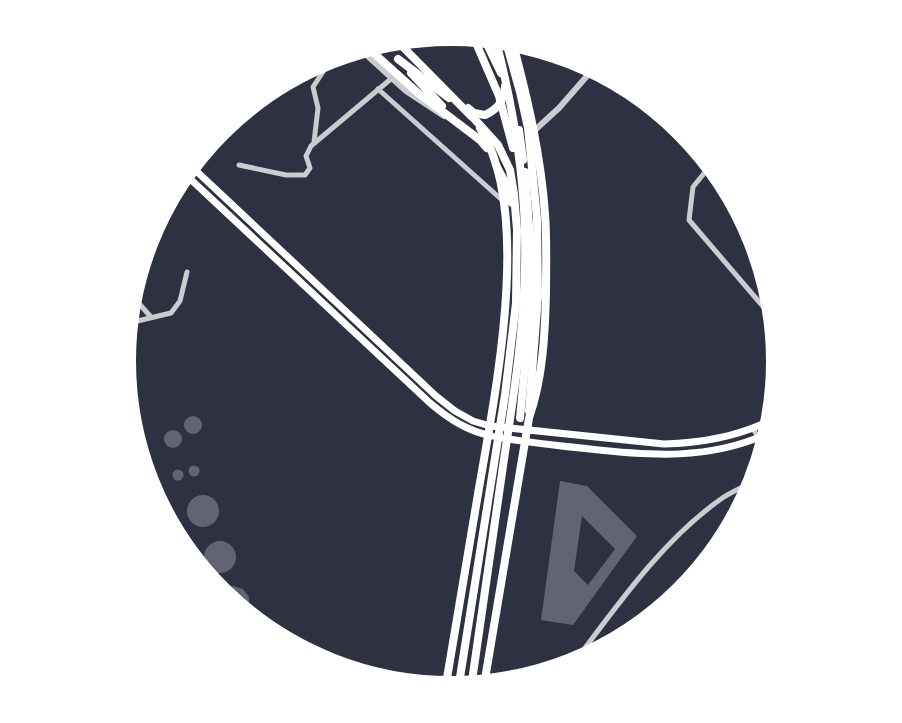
<svg xmlns="http://www.w3.org/2000/svg" width="902" height="723" font-family="Commissioner,sans-serif">
	<style>
		.building { fill: #626471; fill-rule: evenodd }
		.lines { fill: none; stroke-linecap: round; stroke-linejoin: round }
		.minor { stroke: #caccd0; stroke-width: 5 }
		.tertiary { stroke: #caccd0; stroke-width: 6 }
		.secondary { stroke: #fff; stroke-width: 7 }
		.primary { stroke: #fff; stroke-width: 8 }
		.trunk { stroke: #fff; stroke-width: 8 }
		.rim { fill: none; stroke: #fff; stroke-width: 8 }
	</style>
	<rect width="100%" height="100%" fill="#2d3142"/>
	<!-- building -->
	<g class="building">
		<circle cx="193" cy="425" r="9"/>
		<circle cx="173" cy="439" r="9"/>
		<circle cx="194" cy="471" r="5.5"/>
		<circle cx="178" cy="475" r="5.5"/>
		<path d="M 560,481 L 587,486 L 637,536 L 573,625 L 541,620 ZM 582,516 L 615,549 L 588,585 L 574,571 Z"/>
		<circle cx="203" cy="511" r="16"/>
		<circle cx="220" cy="557" r="16"/>
		<path d="M 233,586 L 243,589 L 249,597 L 249,608 L 245,613 L 219,596 L 223,590 Z"/>
	</g>
	<g class="lines">
		<!-- minor -->
		<g class="minor">
			<path d="M 378,89 L 502,200"/>
			<path d="M 314,142 L 318,108 L 313,87 L 334,55"/>
			<path d="M 239,165 L 286,175 L 305,175 L 310,168 L 306,156 L 311,146 L 392,78"/>
			<path d="M 710,166 L 693,187 L 689,220 L 772,317"/>
			<path d="M 134,298 L 151,317"/>
			<path d="M 129,323 L 171,313 L 180,301 L 187,272"/>
			<path d="M 753,429 L 764,446"/>
			<path d="M 570,668 C 614,610 661,541 721,499 C 732,491 745,487 757,479"/>
		</g>
		<!-- tertiary -->
		<g class="tertiary">
			<path d="M 360,49 L 406,91 L 444,116"/>
			<path d="M 535,130 L 559,108 L 594,68"/>
		</g>
		<!-- secondary -->
		<g class="secondary">
			<path d="M 192,167 L 436,396 L 455,411 L 473,421 L 490,426 L 664,444 C 700,443 736,437 769,421"/>
			<path d="M 186,175 L 430,403 C 449,419 467,431 492,436"/>
			<path d="M 503,438 C 532,443 561,446 590,449 C 651,456 709,460 767,434"/>
		</g>
		<!-- primary -->
		<g class="primary">
			<path d="M 484,38 L 501,73"/>
			<path d="M 398,42 L 471,116"/>
			<path d="M 506,42 L 520,92 L 528,128 L 537,218 L 538,296 L 529,411"/>
			<path d="M 368,48 L 418,93 L 480,140 L 487,148"/>
			<path d="M 398,59 L 449,98"/>
			<path d="M 411,73 L 442,106"/>
			<path d="M 468,108 L 474,113 L 485,115 C 498,109 504,101 505,86"/>
			<path d="M 519,130 L 523,160"/>
			<path d="M 520,418 L 531,303 L 531,251 L 525,172"/>
			<path d="M 484,685 L 529,418 C 543,378 545,334 546,292 C 546,266 547,240 545,214 C 541,156 528,100 513,44"/>
			<path d="M 445,690 C 456,625 467,559 478,494 C 494,398 534,213 480,128"/>
		</g>
		<!-- trunk -->
		<g class="trunk">
			<path d="M 473,36 L 499,96 L 513,148"/>
			<path d="M 496,165 L 506,184 L 512,203"/>
			<path d="M 471,688 C 482,611 493,535 504,459 C 514,394 524,330 525,265 C 527,189 515,114 496,41"/>
			<path d="M 458,690 L 505,395 L 516,303 L 517,230 L 514,194 L 510,170 L 498,145 L 469,113"/>
		</g>
	</g>
	<!-- crop -->
	<path d="M0 0H902V723H0ZM132 361a319 319 0 1 1 638 0a319 319 0 1 1-638 0Z" fill="#fff" fill-rule="evenodd"/>
	<path class="rim" d="M132 361a319 319 0 1 1 638 0a319 319 0 1 1-638 0Z"/>
</svg>
